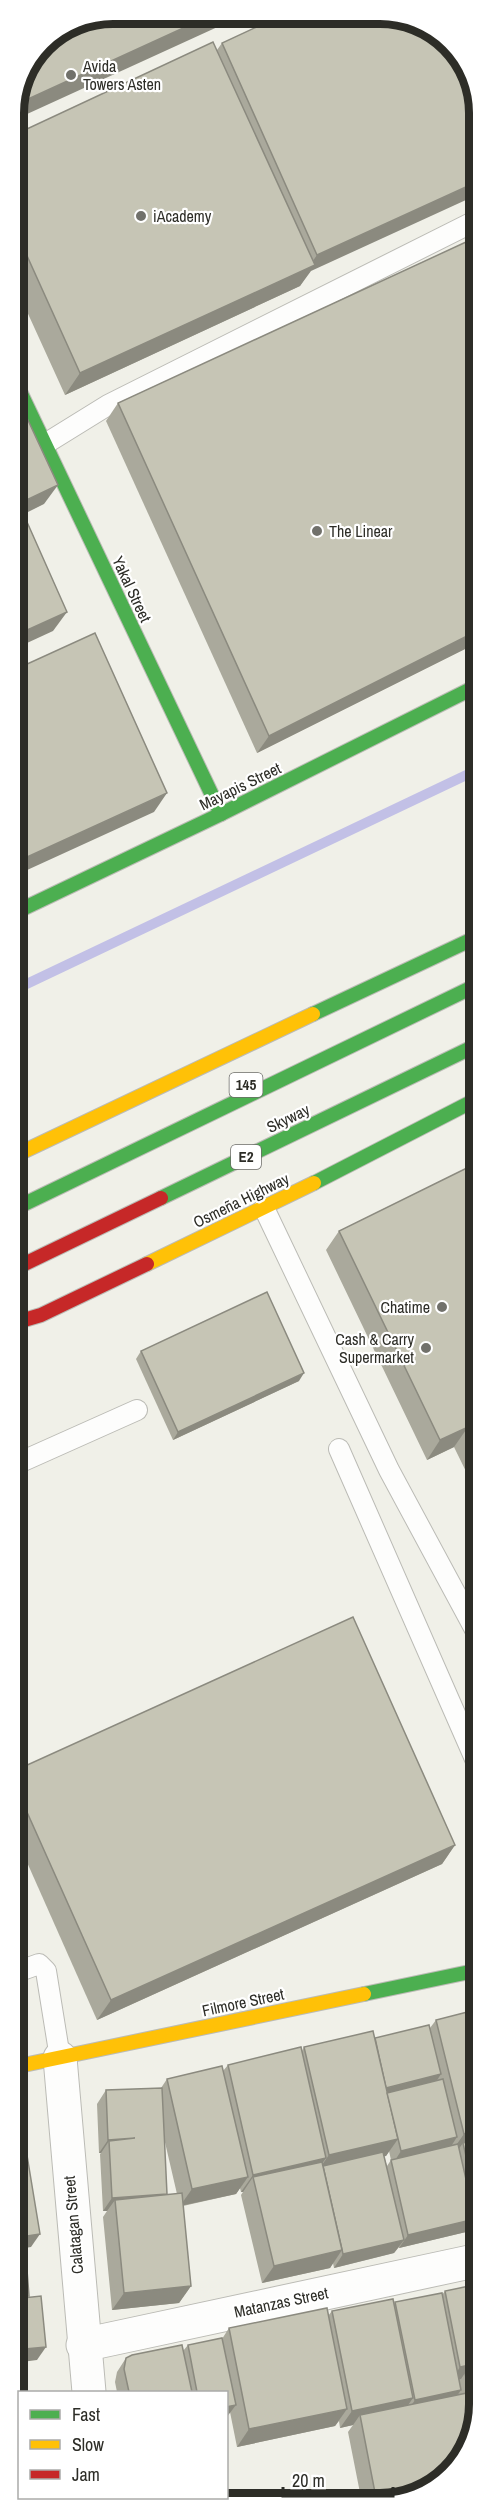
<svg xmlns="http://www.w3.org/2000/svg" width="493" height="2517" font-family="'Archivo Narrow',sans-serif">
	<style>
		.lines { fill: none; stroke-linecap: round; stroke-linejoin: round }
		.stream { stroke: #c2c0e6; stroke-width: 10 }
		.lane-casing { stroke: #bbbbb5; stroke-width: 22 }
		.street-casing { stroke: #bbbbb5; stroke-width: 35 }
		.fast-casing { stroke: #bbbbb5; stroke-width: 16 }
		.slow-casing { stroke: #bbbbb5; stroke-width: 16 }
		.jam-casing { stroke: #bbbbb5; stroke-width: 16 }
		.lane { stroke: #fdfdfc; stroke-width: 20 }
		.street { stroke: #fdfdfc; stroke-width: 33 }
		.fast { stroke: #4caf50; stroke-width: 14 }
		.slow { stroke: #ffc107; stroke-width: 14 }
		.jam { stroke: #c62828; stroke-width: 14 }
		.wall { fill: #aaa99c; fill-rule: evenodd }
		.shaded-wall { fill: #8b8a7f }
		.building { fill: #c6c5b5; stroke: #8b8a7f; stroke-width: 1.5 }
		.poi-dot { fill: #71716b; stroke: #fff; stroke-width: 2 }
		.labels { text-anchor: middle; stroke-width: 4.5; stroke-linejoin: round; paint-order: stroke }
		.shield { fill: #fff; stroke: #6c6c68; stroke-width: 1.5 }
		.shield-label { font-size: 15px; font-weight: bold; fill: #2d2d27 }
		.poi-label { font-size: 16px; fill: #2d2d27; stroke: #fff; text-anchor: start }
		.street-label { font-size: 16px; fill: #2d2d27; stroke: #fff }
		.rim { fill: none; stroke: #2d2d27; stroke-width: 8 }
	</style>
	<rect width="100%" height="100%" fill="#f0f0e8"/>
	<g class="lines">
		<!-- stream -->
		<path class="stream" d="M 14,990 L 479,769"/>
		<!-- lane casing -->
		<g class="lane-casing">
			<g id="lane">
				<path d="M 45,444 L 108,405 L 479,219"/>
				<path d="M 264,1208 L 389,1470 L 479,1637"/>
				<path d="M 339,1449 L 479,1768"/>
				<path d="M 14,1465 L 137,1410"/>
				<path d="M 14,1973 L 39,1964 L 46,1971 L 60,2058"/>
			</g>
		</g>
		<!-- street casing -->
		<g class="street-casing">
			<g id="street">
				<path d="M 60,2058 L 89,2392"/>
				<path d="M 83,2345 L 479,2260"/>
				<path d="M 99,2498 L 100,2502"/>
			</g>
		</g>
		<!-- fast casing -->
		<g class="fast-casing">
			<g id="fast">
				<path d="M 14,379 L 221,814"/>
				<path d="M 14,913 L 221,814 L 479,685"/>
				<path d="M 313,1014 L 479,936"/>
				<path d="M 314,1183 L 479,1098"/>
				<path d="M 161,1198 L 479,1044"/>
				<path d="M 14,1209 L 479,984"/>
				<path d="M 364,1994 L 479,1970"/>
			</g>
		</g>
		<!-- slow casing -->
		<g class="slow-casing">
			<g id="slow">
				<path d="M 14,1156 L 313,1014"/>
				<path d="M 147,1264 L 314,1183"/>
				<path d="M 14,2067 L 364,1994"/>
			</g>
		</g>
		<!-- jam casing -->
		<g class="jam-casing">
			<g id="jam">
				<path d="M 14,1269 L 161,1198"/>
				<path d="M 14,1323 L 41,1315 L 147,1264"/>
			</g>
		</g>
		<!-- lane -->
		<use href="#lane" class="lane"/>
		<!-- street -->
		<use href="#street" class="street"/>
		<!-- fast -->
		<use href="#fast" class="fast"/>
		<!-- slow -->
		<use href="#slow" class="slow"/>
		<!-- jam -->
		<use href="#jam" class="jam"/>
	</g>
	<!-- wall -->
	<g class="wall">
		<path d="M 222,43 L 455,47 L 300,286 L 65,395 L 14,283 L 14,135 L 217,50 Z"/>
		<path d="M 479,236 L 479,642 L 257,753 L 106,421 L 118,403 Z"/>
		<path d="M 479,1162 L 479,1498 L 454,1447 L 427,1460 L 326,1250 L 339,1231 Z"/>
		<path d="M 141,1351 L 299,1381 L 173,1440 L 136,1359 Z"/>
		<path d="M 479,1535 L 479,1568 L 470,1548 Z"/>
		<path d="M 14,1771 L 455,1845 L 442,1864 L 97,2020 L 14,1833 Z"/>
		<path d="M 479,2009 L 479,2230 L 471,2232 L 470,2226 L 466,2232 L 399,2248 L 399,2247 L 394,2253 L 334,2268 L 333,2263 L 330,2268 L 262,2283 L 241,2195 L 243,2192 L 241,2192 L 240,2188 L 236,2194 L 183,2206 L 191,2286 L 179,2303 L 112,2310 L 103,2217 L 107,2211 L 103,2211 L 100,2154 L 101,2153 L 99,2153 L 97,2104 L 106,2090 L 161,2088 L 167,2079 L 223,2071 L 228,2065 L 302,2051 L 304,2047 L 375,2038 L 430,2028 L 436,2020 ZM 164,2138 L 177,2194 L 167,2194 ZM 389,2151 L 391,2160 L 387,2166 L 384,2156 L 386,2156 Z"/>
		<path d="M 445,2291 L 479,2410 L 451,2474 L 393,2503 L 362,2503 L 348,2432 L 353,2425 L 340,2428 L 339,2421 L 335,2426 L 237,2447 L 226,2392 L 117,2392 L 115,2382 L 117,2372 L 126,2358 L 183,2351 L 188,2345 L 222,2339 L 229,2328 L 328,2316 L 332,2311 L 394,2304 L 395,2302 L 442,2295 Z"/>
	</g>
	<!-- shaded-wall -->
	<g class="shaded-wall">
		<path d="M 203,19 L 235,19 L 14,120 L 15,105 Z"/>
		<path d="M 479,181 L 479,194 L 311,271 L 300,286 L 65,395 L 80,373 L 308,268 L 317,255 Z"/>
		<path d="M 58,485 L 44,504 L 14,519 L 14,506 Z"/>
		<path d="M 67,612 L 53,631 L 14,649 L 14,636 Z"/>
		<path d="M 479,630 L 479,642 L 257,753 L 269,736 Z"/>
		<path d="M 167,793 L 154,812 L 14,876 L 14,863 Z"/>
		<path d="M 304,1373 L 299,1381 L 173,1440 L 178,1432 Z"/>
		<path d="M 468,1427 L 454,1447 L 427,1460 L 440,1440 Z"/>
		<path d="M 455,1845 L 442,1864 L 97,2020 L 111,2000 Z"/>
		<path d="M 441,2074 L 432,2088 L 389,2099 L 384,2089 Z"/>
		<path d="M 479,2130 L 479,2145 L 463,2143 L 458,2150 L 452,2151 L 464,2134 Z"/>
		<path d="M 457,2137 L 448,2151 L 392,2165 L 401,2151 Z"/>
		<path d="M 135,2138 L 109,2141 L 101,2153 L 99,2153 L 108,2140 Z"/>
		<path d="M 398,2139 L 386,2156 L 317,2172 L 329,2155 Z"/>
		<path d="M 326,2158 L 314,2175 L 253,2177 L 243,2192 L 241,2192 L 253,2175 Z"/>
		<path d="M 248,2177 L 236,2194 L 180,2206 L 192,2189 Z"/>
		<path d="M 167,2195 L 115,2200 L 107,2211 L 103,2211 L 112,2198 Z"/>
		<path d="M 475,2219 L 466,2232 L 399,2248 L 408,2235 Z"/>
		<path d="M 479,2220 L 479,2230 L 471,2232 Z"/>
		<path d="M 40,2234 L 31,2247 L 14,2250 L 14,2238 Z"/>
		<path d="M 404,2240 L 394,2253 L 334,2268 L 343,2254 Z"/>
		<path d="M 342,2250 L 330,2268 L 262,2283 L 274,2266 Z"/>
		<path d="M 191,2286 L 179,2303 L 112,2310 L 124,2293 Z"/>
		<path d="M 46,2347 L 37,2360 L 14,2363 L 14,2350 Z"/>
		<path d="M 479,2363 L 479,2375 L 465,2373 L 461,2379 L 451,2381 L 460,2367 Z"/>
		<path d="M 461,2390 L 452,2403 L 406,2413 L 415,2400 Z"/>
		<path d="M 413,2398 L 401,2415 L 360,2415 L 353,2425 L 340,2428 L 352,2411 Z"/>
		<path d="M 236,2405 L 226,2418 L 226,2407 Z"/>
		<path d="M 347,2409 L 335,2426 L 237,2447 L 249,2429 Z"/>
	</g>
	<!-- building -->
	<g class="building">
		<path d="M 405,17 L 455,47 L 479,100 L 479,181 L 317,255 L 222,43 L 276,18 Z"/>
		<path d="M 203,19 L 15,105 L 43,42 L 75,21 Z"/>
		<path d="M 213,42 L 315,265 L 80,373 L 14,227 L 14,135 Z"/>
		<path d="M 479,236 L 479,630 L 269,736 L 118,403 Z"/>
		<path d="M 14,390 L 58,485 L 14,506 Z"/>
		<path d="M 23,513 L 67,612 L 14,636 L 14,517 Z"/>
		<path d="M 95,633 L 167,793 L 14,863 L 14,670 Z"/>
		<path d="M 479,1162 L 479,1450 L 468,1427 L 440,1440 L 339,1231 Z"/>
		<path d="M 267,1292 L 304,1373 L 178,1432 L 141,1351 Z"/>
		<path d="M 353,1617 L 455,1845 L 111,2000 L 14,1783 L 14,1771 Z"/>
		<path d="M 479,2009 L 479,2130 L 464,2134 L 436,2020 Z"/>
		<path d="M 429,2025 L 441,2074 L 386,2088 L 375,2038 Z"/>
		<path d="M 373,2031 L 398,2139 L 329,2155 L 304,2047 Z"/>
		<path d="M 301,2047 L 326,2158 L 253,2175 L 228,2065 Z"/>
		<path d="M 222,2066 L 248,2177 L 192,2189 L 167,2079 Z"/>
		<path d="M 443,2079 L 457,2137 L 401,2151 L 387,2093 Z"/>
		<path d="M 162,2088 L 167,2194 L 112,2198 L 109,2141 L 135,2138 L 108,2140 L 106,2090 Z"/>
		<path d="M 22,2125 L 40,2234 L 14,2238 L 14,2126 Z"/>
		<path d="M 479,2139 L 479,2214 L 463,2143 Z"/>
		<path d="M 458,2144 L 475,2219 L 408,2235 L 391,2160 Z"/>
		<path d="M 383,2152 L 404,2240 L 343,2254 L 323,2166 Z"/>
		<path d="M 322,2162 L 342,2250 L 274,2266 L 253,2177 Z"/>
		<path d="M 182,2193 L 191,2286 L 124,2293 L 115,2200 Z"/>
		<path d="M 25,2244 L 29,2296 L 14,2297 L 14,2245 Z"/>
		<path d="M 479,2284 L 479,2363 L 460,2367 L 445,2291 Z"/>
		<path d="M 442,2293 L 461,2390 L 415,2400 L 395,2302 Z"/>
		<path d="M 41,2296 L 46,2347 L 14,2350 L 14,2299 Z"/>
		<path d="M 393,2299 L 413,2398 L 352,2411 L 332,2311 Z"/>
		<path d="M 327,2308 L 347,2409 L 249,2429 L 229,2328 Z"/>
		<path d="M 222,2338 L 236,2405 L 226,2407 L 226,2392 L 197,2392 L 188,2345 Z"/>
		<path d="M 182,2345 L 192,2392 L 129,2392 L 124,2369 L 126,2358 L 132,2355 Z"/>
		<path d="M 479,2370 L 479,2410 L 475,2421 L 465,2373 Z"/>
		<path d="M 467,2393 L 473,2423 L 451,2474 L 393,2503 L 377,2503 L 360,2415 Z"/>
		<path d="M 20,2404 L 20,2428 L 14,2417 L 14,2405 Z"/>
	</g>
	<!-- markers -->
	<g class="poi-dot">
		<circle cx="71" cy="75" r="6"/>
		<circle cx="141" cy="216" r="6"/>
		<circle cx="317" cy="531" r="6"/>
		<circle cx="442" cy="1307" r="6"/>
		<circle cx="426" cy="1348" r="6"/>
	</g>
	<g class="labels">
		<!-- shield labels -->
		<g class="shield">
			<rect x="229.5" y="1073" width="33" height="24" rx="4.5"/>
			<rect x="231" y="1145" width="30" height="24" rx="4.5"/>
		</g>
		<g class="shield-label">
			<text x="246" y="1090">145</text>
			<text x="246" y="1162">E2</text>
		</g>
		<!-- poi labels -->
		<g class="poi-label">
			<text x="83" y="72">Avida<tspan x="83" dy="18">Towers Asten</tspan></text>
			<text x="153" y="222">iAcademy</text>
			<text x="329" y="537">The Linear</text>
			<text x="430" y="1313" text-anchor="end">Chatime</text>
			<text x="414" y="1345" text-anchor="end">Cash &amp; Carry<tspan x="414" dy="18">Supermarket</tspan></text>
		</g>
		<!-- street labels -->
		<g class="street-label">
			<text transform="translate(132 589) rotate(65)" y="6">Yakal Street</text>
			<text transform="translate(240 786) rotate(-26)" y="6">Mayapis Street</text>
			<text transform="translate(288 1118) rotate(-26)" y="6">Skyway</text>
			<text transform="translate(241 1200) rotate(-26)" y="6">Osmeña Highway</text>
			<text transform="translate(243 2002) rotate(-12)" y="6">Filmore Street</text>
			<text transform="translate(73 2225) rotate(-95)" y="6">Calatagan Street</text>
			<text transform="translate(281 2302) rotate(-12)" y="6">Matanzas Street</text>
		</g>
	</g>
	<!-- crop -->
	<path d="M0 0H493V2517H0ZM113 24H380A89 89 0 0 1 469 113V2404A89 89 0 0 1 380 2493H113A89 89 0 0 1 24 2404V113A89 89 0 0 1 113 24Z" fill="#fff" fill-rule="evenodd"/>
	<path class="rim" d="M113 24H380A89 89 0 0 1 469 113V2404A89 89 0 0 1 380 2493H113A89 89 0 0 1 24 2404V113A89 89 0 0 1 113 24Z"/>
	<!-- legend -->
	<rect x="18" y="2391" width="210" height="108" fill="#ffffff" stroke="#ababa9" stroke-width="1.5"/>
	<rect x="30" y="2410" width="30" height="9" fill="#4caf50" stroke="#ababa9" stroke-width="1.5"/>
	<text x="72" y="2421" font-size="18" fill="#2d2d27">Fast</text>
	<rect x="30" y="2440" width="30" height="9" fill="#ffc107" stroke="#ababa9" stroke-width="1.5"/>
	<text x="72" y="2451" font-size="18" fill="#2d2d27">Slow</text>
	<rect x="30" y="2470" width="30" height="9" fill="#c62828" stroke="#ababa9" stroke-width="1.5"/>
	<text x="72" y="2481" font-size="18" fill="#2d2d27">Jam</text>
	<!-- scale -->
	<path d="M283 2487v9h110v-9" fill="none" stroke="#2d2d27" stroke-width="3"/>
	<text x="292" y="2487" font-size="18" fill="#2d2d27" stroke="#ffffff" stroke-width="4.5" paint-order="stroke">20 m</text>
</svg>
